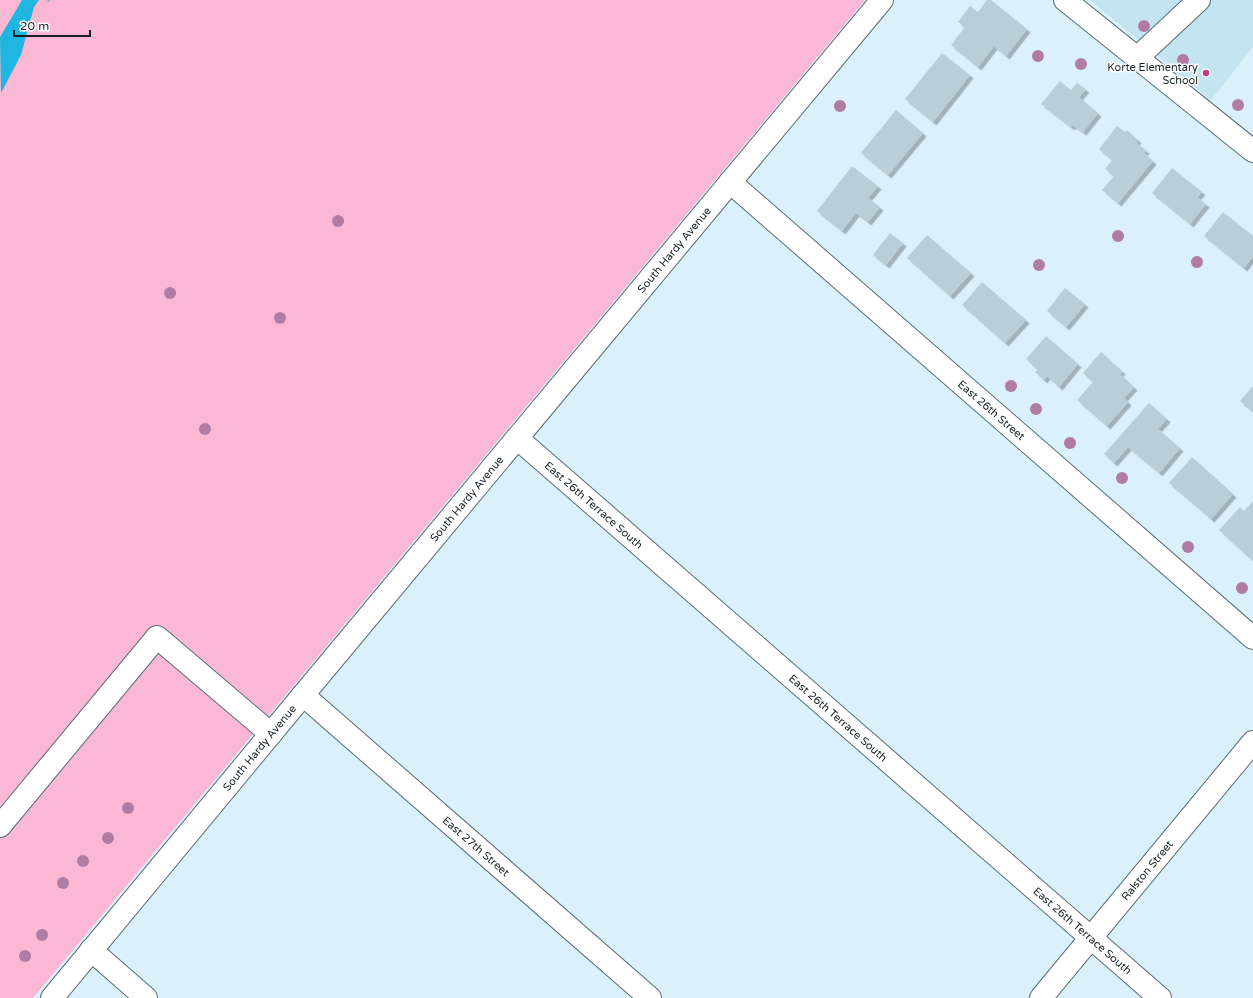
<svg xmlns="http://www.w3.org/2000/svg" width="1253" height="998" font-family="'Varela Round',sans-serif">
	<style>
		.built { fill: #c4e4f1 }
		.green { fill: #fbb8d4 }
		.water { fill: #1fb7e1 }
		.building { fill: #b8cfd8; filter: url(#shadow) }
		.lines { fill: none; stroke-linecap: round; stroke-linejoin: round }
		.minor-casing { stroke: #586d75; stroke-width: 24 }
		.path { stroke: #99acb3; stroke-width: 2.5; stroke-dasharray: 2 3; stroke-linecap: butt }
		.minor { stroke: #fff; stroke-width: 22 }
		.tree { fill: #b17ca4 }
		.poi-dot { fill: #c03c81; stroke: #fff; stroke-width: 1.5 }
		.labels { text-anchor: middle; stroke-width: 3; stroke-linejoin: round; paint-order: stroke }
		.poi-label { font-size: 11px; fill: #172023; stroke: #fff; text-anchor: end }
		.street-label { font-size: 11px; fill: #172023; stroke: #fff }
	</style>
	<defs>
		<filter id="shadow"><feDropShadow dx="3.5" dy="3.5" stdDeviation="0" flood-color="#0004"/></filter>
	</defs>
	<rect width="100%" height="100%" fill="#daf1fb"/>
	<!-- built -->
	<path class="built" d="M 1090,0 L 1253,0 L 1253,47 L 1211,100 Z"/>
	<!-- green -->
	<path class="green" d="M 0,0 L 865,0 L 33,998 L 0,998 Z"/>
	<!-- water -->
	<path class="water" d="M 22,0 L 39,0 L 34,7 L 21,55 L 1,93 L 0,37 Z"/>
	<!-- building -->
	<g class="building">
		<path d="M 987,0 L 991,0 L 1027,29 L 1006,56 L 994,46 L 978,67 L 951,45 L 965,27 L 958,22 L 970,6 L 978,12 Z"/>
		<path d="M 942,53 L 970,75 L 933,122 L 905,99 Z"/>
		<path d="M 1060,81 L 1071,90 L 1077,83 L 1086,89 L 1079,97 L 1098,113 L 1083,132 L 1073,125 L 1071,127 L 1041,104 Z"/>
		<path d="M 896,110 L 923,133 L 888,175 L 861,153 Z"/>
		<path d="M 1117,126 L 1125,132 L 1127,130 L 1138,140 L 1136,143 L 1146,150 L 1144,153 L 1153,161 L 1118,203 L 1102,190 L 1114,176 L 1105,169 L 1112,160 L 1099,149 Z"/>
		<path d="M 852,166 L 878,186 L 868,198 L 880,207 L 868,222 L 856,213 L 842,231 L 817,211 Z"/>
		<path d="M 1172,168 L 1202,192 L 1197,197 L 1206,204 L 1190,224 L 1152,193 Z"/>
		<path d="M 1223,212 L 1253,236 L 1253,256 L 1244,268 L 1204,236 Z"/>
		<path d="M 890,233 L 903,243 L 886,265 L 873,255 Z"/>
		<path d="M 927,235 L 971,273 L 950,296 L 907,258 Z"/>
		<path d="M 982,282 L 1026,320 L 1005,343 L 962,305 Z"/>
		<path d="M 1065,288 L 1085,304 L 1066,327 L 1047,311 Z"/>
		<path d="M 1046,336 L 1078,364 L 1059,387 L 1047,376 L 1044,380 L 1035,372 L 1038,370 L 1026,359 Z"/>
		<path d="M 1101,352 L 1122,371 L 1120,374 L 1134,387 L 1124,398 L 1128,402 L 1107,426 L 1077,400 L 1093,382 L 1083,373 Z"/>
		<path d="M 1253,386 L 1253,412 L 1240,401 Z"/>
		<path d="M 1149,403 L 1167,419 L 1158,429 L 1180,448 L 1159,473 L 1128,447 L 1114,463 L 1104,454 Z"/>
		<path d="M 1192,457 L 1233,494 L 1211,519 L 1169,483 Z"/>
		<path d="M 1253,501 L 1253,561 L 1219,530 L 1240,507 L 1244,511 Z"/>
	</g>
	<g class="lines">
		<!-- minor casing -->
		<g class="minor-casing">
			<g id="minor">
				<path d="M 1065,0 L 1253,151"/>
				<path d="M 1137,58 L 1199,0"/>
				<path id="s1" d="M 730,182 L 1253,638"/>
				<path id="s2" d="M 517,438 L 1160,998"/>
				<path id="s3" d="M 303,695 L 650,998"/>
				<path d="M 0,826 L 157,637 L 271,734"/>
				<path d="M 91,950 L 146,998"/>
				<path id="s4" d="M 52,998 L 303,695 L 882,0"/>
				<path id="s5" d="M 1041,998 L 1253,742"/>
			</g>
		</g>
		<!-- path -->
		<path class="path" d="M 48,0 L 50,2"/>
		<!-- minor -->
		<use href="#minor" class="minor"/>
	</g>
	<!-- trees -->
	<g class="tree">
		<circle cx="1144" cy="26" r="6"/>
		<circle cx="1038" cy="56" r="6"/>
		<circle cx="1183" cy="60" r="6"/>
		<circle cx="1081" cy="64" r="6"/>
		<circle cx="1238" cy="105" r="6"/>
		<circle cx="840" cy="106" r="6"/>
		<circle cx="338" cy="221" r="6"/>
		<circle cx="1118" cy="236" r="6"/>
		<circle cx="1197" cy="262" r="6"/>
		<circle cx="1039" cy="265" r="6"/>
		<circle cx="170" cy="293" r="6"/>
		<circle cx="280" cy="318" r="6"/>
		<circle cx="1011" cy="386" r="6"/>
		<circle cx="1036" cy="409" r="6"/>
		<circle cx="205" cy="429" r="6"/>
		<circle cx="1070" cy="443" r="6"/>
		<circle cx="1122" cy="478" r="6"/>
		<circle cx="1188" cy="547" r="6"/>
		<circle cx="1242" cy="588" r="6"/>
		<circle cx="128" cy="808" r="6"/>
		<circle cx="108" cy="838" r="6"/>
		<circle cx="83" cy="861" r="6"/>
		<circle cx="63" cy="883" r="6"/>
		<circle cx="42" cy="935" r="6"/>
		<circle cx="25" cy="956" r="6"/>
	</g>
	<!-- markers -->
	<circle class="poi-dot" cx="1206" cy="73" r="4"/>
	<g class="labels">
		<!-- poi labels -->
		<g class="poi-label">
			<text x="1198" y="71">Korte Elementary<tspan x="1198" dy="13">School</tspan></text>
		</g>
		<!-- street labels -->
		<g class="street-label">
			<text dy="4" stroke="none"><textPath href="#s4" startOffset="973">South Hardy Avenue</textPath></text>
			<text dy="4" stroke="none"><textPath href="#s1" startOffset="347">East 26th Street</textPath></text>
			<text dy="4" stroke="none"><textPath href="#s4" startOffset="649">South Hardy Avenue</textPath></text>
			<text dy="4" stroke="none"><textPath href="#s2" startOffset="102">East 26th Terrace South</textPath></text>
			<text dy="4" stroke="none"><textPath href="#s2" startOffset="426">East 26th Terrace South</textPath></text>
			<text dy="4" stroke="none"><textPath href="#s4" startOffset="325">South Hardy Avenue</textPath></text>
			<text dy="4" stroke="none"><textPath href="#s3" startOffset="230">East 27th Street</textPath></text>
			<text dy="4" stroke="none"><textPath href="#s5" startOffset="166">Ralston Street</textPath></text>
			<text dy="4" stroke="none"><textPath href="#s2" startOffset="750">East 26th Terrace South</textPath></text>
		</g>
	</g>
	<!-- scale -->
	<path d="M14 30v6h76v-6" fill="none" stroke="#172023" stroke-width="2"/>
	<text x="20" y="30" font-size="12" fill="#172023" stroke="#ffffff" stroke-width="3" paint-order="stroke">20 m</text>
</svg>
